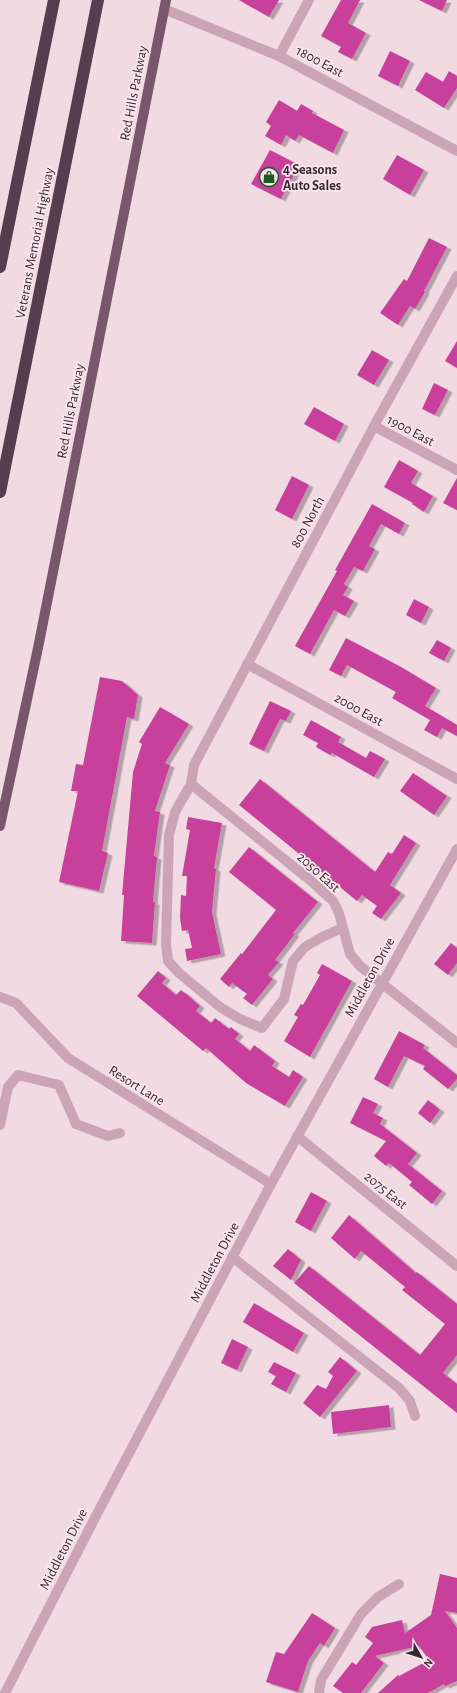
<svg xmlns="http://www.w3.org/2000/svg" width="457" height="1693" font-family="'Alegreya Sans',sans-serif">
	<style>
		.building { fill: #c9419c; filter: url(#shadow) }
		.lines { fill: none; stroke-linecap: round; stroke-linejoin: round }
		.minor { stroke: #cba5b6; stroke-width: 10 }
		.major { stroke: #79576a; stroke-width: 10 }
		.highway { stroke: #573e4d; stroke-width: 12 }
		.labels { text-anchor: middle; stroke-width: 3.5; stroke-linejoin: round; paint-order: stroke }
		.street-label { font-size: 14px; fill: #362730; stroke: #fae6ed }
		.poi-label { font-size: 14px; font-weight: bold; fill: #362730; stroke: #fae6ed; text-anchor: start }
	</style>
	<defs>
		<filter id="shadow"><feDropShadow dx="4.5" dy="2.5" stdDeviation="0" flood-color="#0004"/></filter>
	</defs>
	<rect width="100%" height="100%" fill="#f2dae3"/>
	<!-- building -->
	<g class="building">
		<path d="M 239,0 L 279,0 L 269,17 Z"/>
		<path d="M 341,0 L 360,0 L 348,23 L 366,33 L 352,59 L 338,52 L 341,47 L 321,36 Z"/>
		<path d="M 419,0 L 447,0 L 442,11 Z"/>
		<path d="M 390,51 L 410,61 L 398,86 L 378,76 Z"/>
		<path d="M 449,71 L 457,76 L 457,88 L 444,108 L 415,90 L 426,72 L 443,82 Z"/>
		<path d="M 279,100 L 297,111 L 301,104 L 313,111 L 312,113 L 344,130 L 333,153 L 299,135 L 295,141 L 286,135 L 281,145 L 265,136 L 271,126 L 266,122 Z"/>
		<path d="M 270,150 L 299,165 L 281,199 L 251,184 Z"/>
		<path d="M 397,155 L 424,170 L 410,195 L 383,179 Z"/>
		<path d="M 429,238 L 447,247 L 424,291 L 425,292 L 415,309 L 410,306 L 398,325 L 380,313 L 404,279 L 407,281 Z"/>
		<path d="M 457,341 L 457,368 L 445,361 Z"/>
		<path d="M 372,350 L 389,360 L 374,385 L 357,375 Z"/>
		<path d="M 434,383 L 448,390 L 435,415 L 422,409 Z"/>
		<path d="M 314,407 L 344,424 L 335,441 L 304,424 Z"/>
		<path d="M 399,460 L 418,471 L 411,483 L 433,496 L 424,512 L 412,504 L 413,503 L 384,487 Z"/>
		<path d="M 292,476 L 309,485 L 292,519 L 275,510 Z"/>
		<path d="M 457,478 L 457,510 L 443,503 Z"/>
		<path d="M 372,504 L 405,523 L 399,534 L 381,524 L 369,546 L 375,549 L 363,571 L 354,567 L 344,584 L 348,587 L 343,595 L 354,601 L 345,616 L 334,610 L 310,654 L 295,646 L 337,571 L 335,570 Z"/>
		<path d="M 414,599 L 429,607 L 421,623 L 406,615 Z"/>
		<path d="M 346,638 L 401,667 L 436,688 L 425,706 L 457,725 L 457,736 L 442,728 L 437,737 L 424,730 L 430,720 L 392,698 L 396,692 L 347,665 L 341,676 L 329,670 Z"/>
		<path d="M 437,640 L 451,648 L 444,661 L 429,653 Z"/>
		<path d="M 100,677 L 122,681 L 138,695 L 134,719 L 127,717 L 102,851 L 108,853 L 99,891 L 59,882 L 78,791 L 71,791 L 76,764 L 83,765 Z"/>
		<path d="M 270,701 L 291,711 L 286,721 L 280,719 L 264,751 L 249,744 Z"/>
		<path d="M 160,707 L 189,724 L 165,763 L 170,765 L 155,811 L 160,812 L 154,856 L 157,857 L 153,902 L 155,902 L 152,943 L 121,941 L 124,895 L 122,895 L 133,772 L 142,744 L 139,742 Z"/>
		<path d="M 311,720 L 341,737 L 338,742 L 366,758 L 370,751 L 385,759 L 374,777 L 332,753 L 330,755 L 316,747 L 318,743 L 303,735 Z"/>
		<path d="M 413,773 L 447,796 L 434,815 L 400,791 Z"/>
		<path d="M 260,779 L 375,872 L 388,852 L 392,854 L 404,835 L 416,843 L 390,885 L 401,893 L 381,919 L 372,913 L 377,906 L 362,895 L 357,901 L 239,805 Z"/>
		<path d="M 188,817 L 222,823 L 214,868 L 216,869 L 212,912 L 221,954 L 187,961 L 185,949 L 192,948 L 188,930 L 182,931 L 180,918 L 181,895 L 186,896 L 187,876 L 182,876 L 190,830 L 186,829 Z"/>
		<path d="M 249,847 L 318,902 L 293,933 L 295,934 L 275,960 L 279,962 L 268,975 L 273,979 L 252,1005 L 243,998 L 247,994 L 232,983 L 229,987 L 220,979 L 241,953 L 242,954 L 276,910 L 229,872 Z"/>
		<path d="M 451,943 L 457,948 L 457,963 L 448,975 L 434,964 Z"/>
		<path d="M 322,964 L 352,981 L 310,1057 L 284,1041 L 298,1017 L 294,1015 L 301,1004 L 303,1005 L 320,975 L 317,973 Z"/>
		<path d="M 158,971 L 166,978 L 162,983 L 176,995 L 181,990 L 190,997 L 200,1006 L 196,1011 L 211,1023 L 215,1018 L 229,1029 L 231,1027 L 239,1034 L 235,1039 L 250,1051 L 254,1045 L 275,1061 L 272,1066 L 289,1077 L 293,1070 L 303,1077 L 285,1106 L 246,1083 L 206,1048 L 203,1051 L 137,996 Z"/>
		<path d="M 399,1031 L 425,1045 L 423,1048 L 457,1075 L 457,1079 L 448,1089 L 423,1069 L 425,1066 L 404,1056 L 388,1087 L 374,1079 Z"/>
		<path d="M 363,1097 L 378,1104 L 373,1113 L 383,1118 L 380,1124 L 417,1153 L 408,1164 L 442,1191 L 432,1204 L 409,1185 L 412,1182 L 389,1163 L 386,1166 L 374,1156 L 386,1141 L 350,1123 Z"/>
		<path d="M 428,1100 L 440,1110 L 430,1123 L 418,1113 Z"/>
		<path d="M 311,1192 L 327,1201 L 311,1231 L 295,1222 Z"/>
		<path d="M 349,1215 L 416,1273 L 417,1272 L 457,1304 L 457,1355 L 443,1373 L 457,1384 L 457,1413 L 294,1283 L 309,1266 L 420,1355 L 445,1324 L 402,1290 L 405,1287 L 361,1251 L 355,1259 L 331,1238 Z"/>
		<path d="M 288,1249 L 301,1260 L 291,1280 L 273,1266 Z"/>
		<path d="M 254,1303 L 304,1333 L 293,1352 L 243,1322 Z"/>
		<path d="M 232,1339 L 248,1347 L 237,1370 L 221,1363 Z"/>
		<path d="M 340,1357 L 357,1371 L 320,1417 L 303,1403 L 317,1385 L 326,1389 L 333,1376 L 328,1372 Z"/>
		<path d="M 274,1362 L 296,1373 L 286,1392 L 271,1384 L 276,1376 L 268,1372 Z"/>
		<path d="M 389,1405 L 391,1427 L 333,1434 L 331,1412 Z"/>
		<path d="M 440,1574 L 457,1578 L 457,1613 L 445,1611 L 457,1628 L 457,1681 L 445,1686 L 444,1684 L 428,1693 L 378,1693 L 398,1675 L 399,1676 L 429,1660 L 419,1646 L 375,1656 L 384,1663 L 361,1693 L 343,1693 L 333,1686 L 352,1662 L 356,1665 L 373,1643 L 365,1637 L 372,1627 L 402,1620 L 405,1633 L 431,1615 Z"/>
		<path d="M 312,1613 L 335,1628 L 324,1646 L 320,1643 L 308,1661 L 298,1692 L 266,1682 L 276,1652 L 284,1654 Z"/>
	</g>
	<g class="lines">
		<!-- minor -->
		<g class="minor">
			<path d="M 164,9 L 279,56 L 457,151"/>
			<path d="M 279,56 L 309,0"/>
			<path d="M 374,426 L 457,470"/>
			<path d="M 247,664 L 457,779"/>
			<path d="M 191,784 L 310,880 L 333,901 L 339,913 L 350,954 L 360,966 L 457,1043"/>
			<path d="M 342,928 L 322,937 L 305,947 L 293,961 L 284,999 L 262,1028 L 240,1019 L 220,1007 L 179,973 L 168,961 L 166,944 L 169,835 L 175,812 L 191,784 L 194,765 L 374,426 L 457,276"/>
			<path d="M 0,997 L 16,1003 L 68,1058 L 271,1184"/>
			<path d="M 0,1125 L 8,1087 L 18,1075 L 59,1085 L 76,1124 L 108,1136 L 120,1133"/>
			<path d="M 297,1136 L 457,1266"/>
			<path d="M 232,1257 L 399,1388 L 410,1401 L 415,1416"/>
			<path d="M 5,1693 L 98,1512 L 271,1184 L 457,849"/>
			<path d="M 319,1693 L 321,1680 L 361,1614 L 378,1597 L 399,1584"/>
		</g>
		<!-- major -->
		<path class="major" d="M 0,826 L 38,648 L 166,0"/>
		<!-- highway -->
		<g class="highway">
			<path d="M 0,267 L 54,0"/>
			<path d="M 0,492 L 98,0"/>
		</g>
	</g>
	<!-- icons -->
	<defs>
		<g id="shop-ring" transform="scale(1)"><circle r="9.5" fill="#fae6ed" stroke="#1b5925" stroke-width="1.5"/><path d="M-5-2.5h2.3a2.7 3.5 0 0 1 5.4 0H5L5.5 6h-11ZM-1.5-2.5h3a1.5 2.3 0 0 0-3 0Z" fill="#1b5925"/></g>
	</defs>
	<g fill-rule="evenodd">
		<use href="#shop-ring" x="269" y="177"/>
	</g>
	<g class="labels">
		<!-- street labels -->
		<g class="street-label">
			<text transform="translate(320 61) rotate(28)" y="5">1800 East</text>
			<text transform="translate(133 93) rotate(-79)" y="5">Red Hills Parkway</text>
			<text transform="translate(34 243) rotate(-79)" y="5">Veterans Memorial Highway</text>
			<text transform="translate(70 411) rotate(-79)" y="5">Red Hills Parkway</text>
			<text transform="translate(411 430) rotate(28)" y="5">1900 East</text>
			<text transform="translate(307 522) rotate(-62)" y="5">800 North</text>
			<text transform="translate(359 709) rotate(29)" y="5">2000 East</text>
			<text transform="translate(319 872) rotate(42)" y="5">2050 East</text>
			<text transform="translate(369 977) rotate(-61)" y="5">Middleton Drive</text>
			<text transform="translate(137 1085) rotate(32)" y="5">Resort Lane</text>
			<text transform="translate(386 1190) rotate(39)" y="5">2075 East</text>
			<text transform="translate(214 1262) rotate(-62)" y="5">Middleton Drive</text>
			<text transform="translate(63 1549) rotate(-63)" y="5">Middleton Drive</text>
		</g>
		<!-- poi labels -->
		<g class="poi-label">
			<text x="283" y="174">4 Seasons<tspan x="283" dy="16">Auto Sales</tspan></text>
		</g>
	</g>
	<!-- north arrow -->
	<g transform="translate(421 1657) rotate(129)" stroke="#fae6ed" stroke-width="3" paint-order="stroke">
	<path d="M0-3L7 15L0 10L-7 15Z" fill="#362730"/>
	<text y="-6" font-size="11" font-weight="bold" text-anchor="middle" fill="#362730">N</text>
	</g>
</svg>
